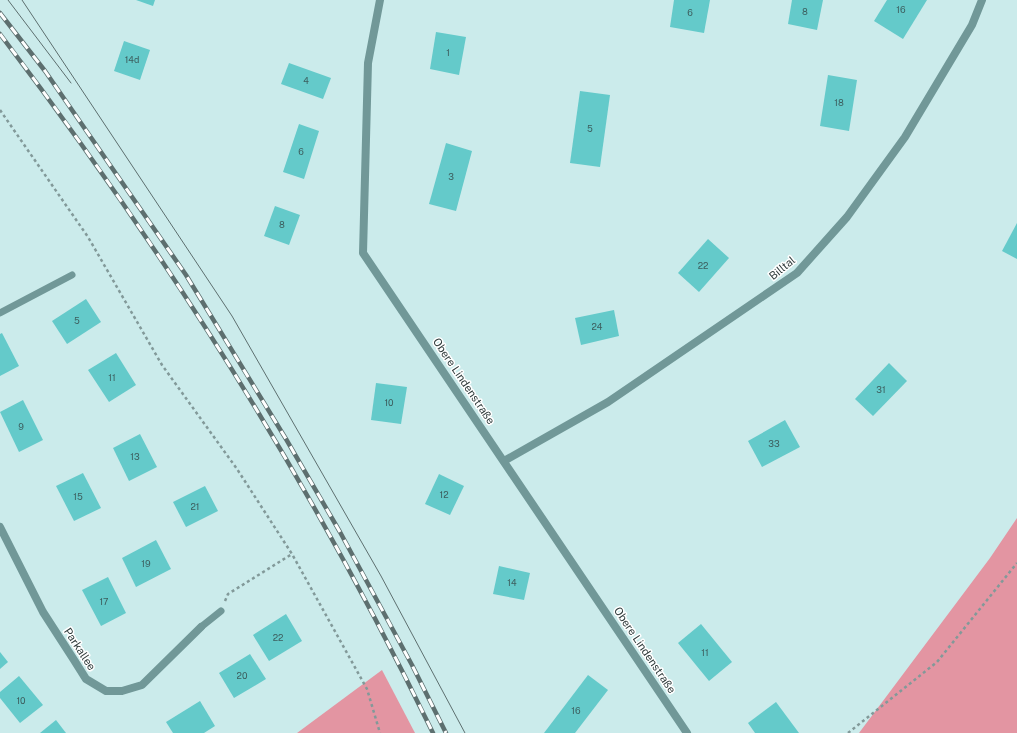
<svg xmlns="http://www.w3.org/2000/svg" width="1017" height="733" font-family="'Public Sans',sans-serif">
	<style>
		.forest { fill: #e395a2 }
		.building { fill: #64caca }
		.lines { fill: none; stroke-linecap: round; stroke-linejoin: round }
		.path { stroke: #829999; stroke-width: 2.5; stroke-dasharray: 3 3; stroke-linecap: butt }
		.service { stroke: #719898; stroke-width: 7 }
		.minor { stroke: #719898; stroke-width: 8 }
		.tram { stroke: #5d6f6f; stroke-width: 1 }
		.rail-casing { stroke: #5d6f6f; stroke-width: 4.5 }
		.rail { stroke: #fff; stroke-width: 3; stroke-dasharray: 9; stroke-linecap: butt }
		.labels { text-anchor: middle; stroke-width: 3; stroke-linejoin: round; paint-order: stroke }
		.number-label { font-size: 9px; fill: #3c5e5e }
		.street-label { font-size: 11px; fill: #2e3a3a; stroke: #fff }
	</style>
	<rect width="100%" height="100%" fill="#cbebeb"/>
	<!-- forest -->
	<g class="forest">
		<path d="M 1017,518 L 1017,733 L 859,733 L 990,558 Z"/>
		<path d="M 382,670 L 415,733 L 297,733 Z"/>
	</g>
	<!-- building -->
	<g class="building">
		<path d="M 136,0 L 155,0 L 153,6 Z"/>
		<path d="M 674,0 L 710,0 L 704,33 L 670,27 Z"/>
		<path d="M 792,0 L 823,0 L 817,30 L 788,24 Z"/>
		<path d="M 887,0 L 927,0 L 903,39 L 874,21 Z"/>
		<path d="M 436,32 L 466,37 L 459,75 L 430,69 Z"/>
		<path d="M 124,41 L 150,50 L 140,80 L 114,71 Z"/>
		<path d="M 289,63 L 331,78 L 323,99 L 281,84 Z"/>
		<path d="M 828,75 L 857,80 L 849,131 L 820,126 Z"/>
		<path d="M 580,91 L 610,95 L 600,167 L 570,163 Z"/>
		<path d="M 299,124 L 319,131 L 304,179 L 283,172 Z"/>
		<path d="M 446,143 L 472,151 L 456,211 L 429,204 Z"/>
		<path d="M 275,206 L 300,215 L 289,245 L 264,236 Z"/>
		<path d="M 1017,223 L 1017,259 L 1002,251 Z"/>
		<path d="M 708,239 L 729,258 L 699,292 L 678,273 Z"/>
		<path d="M 86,299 L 101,322 L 67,344 L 52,321 Z"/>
		<path d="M 614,310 L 619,336 L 581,345 L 575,318 Z"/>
		<path d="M 2,333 L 19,366 L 0,376 L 0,334 Z"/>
		<path d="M 116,353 L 136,385 L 109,402 L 88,370 Z"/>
		<path d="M 889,363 L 907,381 L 873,416 L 855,399 Z"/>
		<path d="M 376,383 L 407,387 L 401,424 L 371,420 Z"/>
		<path d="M 23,400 L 43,440 L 19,452 L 0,412 Z"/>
		<path d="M 785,420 L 800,447 L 762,467 L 748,441 Z"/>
		<path d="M 140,434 L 157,467 L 129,481 L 113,448 Z"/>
		<path d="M 83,473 L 101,508 L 74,521 L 56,486 Z"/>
		<path d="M 439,474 L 464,486 L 450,515 L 425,504 Z"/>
		<path d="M 205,486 L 218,511 L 186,527 L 173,502 Z"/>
		<path d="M 156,540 L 171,569 L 136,587 L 122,558 Z"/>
		<path d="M 499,566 L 530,573 L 524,600 L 493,594 Z"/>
		<path d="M 108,577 L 126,613 L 101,626 L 82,590 Z"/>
		<path d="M 286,614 L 302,641 L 269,661 L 253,635 Z"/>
		<path d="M 701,624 L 732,662 L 709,681 L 678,643 Z"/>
		<path d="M 0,652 L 8,662 L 0,669 Z"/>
		<path d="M 250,654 L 266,679 L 234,698 L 219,673 Z"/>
		<path d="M 588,675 L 608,690 L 575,733 L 544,733 Z"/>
		<path d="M 19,676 L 43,705 L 20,723 L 0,698 L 0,692 Z"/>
		<path d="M 200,701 L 215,726 L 204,733 L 173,733 L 166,722 Z"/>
		<path d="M 776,702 L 799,733 L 755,733 L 748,723 Z"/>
		<path d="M 56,720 L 66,733 L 40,733 Z"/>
	</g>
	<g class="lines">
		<!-- path -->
		<g class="path">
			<path d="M 0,110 L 88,237 L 162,365 L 237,469 L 292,554 L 367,689 L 380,733"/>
			<path d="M 225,601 L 228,594 L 292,554"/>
			<path d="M 848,733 L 937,662 L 1017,563"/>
		</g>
		<!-- service -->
		<g class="service">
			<path d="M 0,313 L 72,275"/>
			<path d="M 201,627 L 221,611"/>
		</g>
		<!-- minor -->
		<g class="minor">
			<path d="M 380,0 L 368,63 L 363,253 L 687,733"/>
			<path d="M 504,461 L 608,402 L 797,273 L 847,217 L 905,137 L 972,25 L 982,0"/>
			<path d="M 0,527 L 43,612 L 74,660 L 86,679 L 106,691 L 122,691 L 142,685 L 201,627"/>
		</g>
		<!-- tram -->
		<g class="tram">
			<path d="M 8,0 L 71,83"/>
			<path d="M 22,0 L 232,316 L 381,576 L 465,733"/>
		</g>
		<!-- rail casing -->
		<g class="rail-casing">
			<g id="rail">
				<path d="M 0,13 L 45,71 L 186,275 L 286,439 L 340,532 L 412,665 L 446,733"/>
				<path d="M 0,34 C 166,252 313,486 433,733"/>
			</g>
		</g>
		<!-- rail -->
		<use href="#rail" class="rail"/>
	</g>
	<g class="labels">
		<!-- number labels -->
		<g class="number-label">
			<text x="901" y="13">16</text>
			<text x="805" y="15">8</text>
			<text x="690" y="16">6</text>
			<text x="448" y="56">1</text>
			<text x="132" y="63">14d</text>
			<text x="306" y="84">4</text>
			<text x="839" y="106">18</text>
			<text x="590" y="132">5</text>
			<text x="301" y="155">6</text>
			<text x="451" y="180">3</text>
			<text x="282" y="228">8</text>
			<text x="703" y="269">22</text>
			<text x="77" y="324">5</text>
			<text x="597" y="330">24</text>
			<text x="112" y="381">11</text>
			<text x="881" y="393">31</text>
			<text x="389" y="406">10</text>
			<text x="21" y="430">9</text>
			<text x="774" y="447">33</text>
			<text x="135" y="460">13</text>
			<text x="444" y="498">12</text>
			<text x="78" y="500">15</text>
			<text x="195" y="510">21</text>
			<text x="146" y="567">19</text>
			<text x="512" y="586">14</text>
			<text x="104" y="605">17</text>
			<text x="278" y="641">22</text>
			<text x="705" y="656">11</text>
			<text x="242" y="679">20</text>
			<text x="21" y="704">10</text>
			<text x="576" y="714">16</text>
		</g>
		<!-- street labels -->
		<g class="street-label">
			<text transform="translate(782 268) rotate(-39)" y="4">Billtal</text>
			<text transform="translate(464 381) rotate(56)" y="4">Obere Lindenstraße</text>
			<text transform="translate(80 649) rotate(57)" y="4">Parkallee</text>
			<text transform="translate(645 650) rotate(56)" y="4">Obere Lindenstraße</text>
		</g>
	</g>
</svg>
